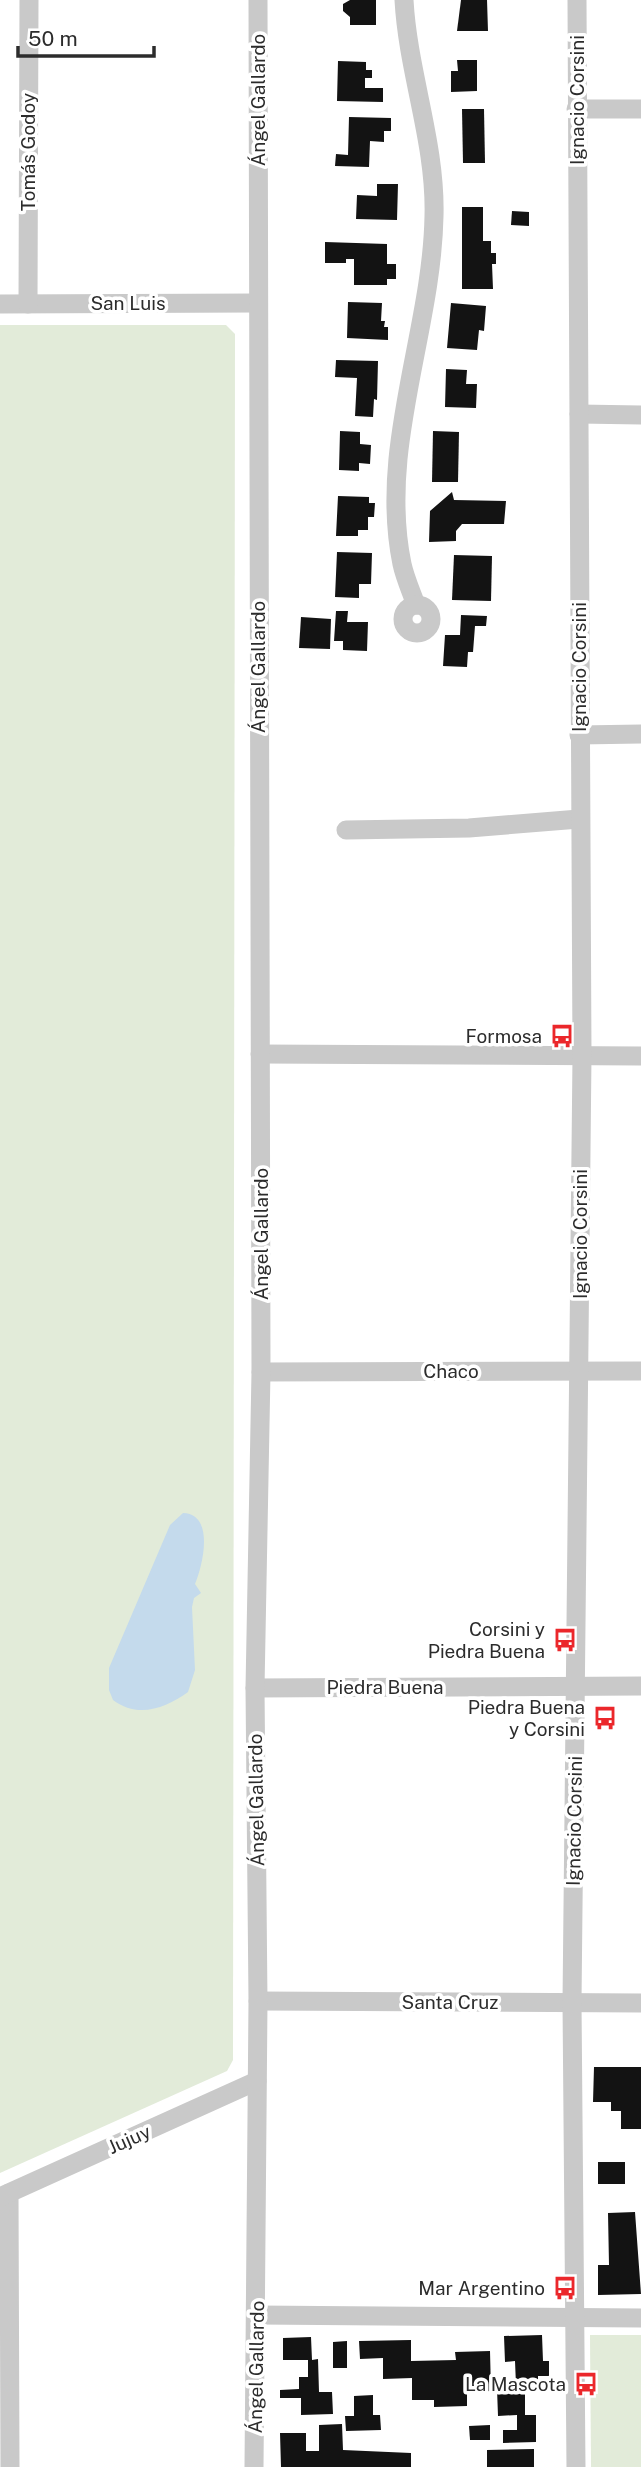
<svg xmlns="http://www.w3.org/2000/svg" width="641" height="2467" font-family="'Public Sans',sans-serif">
	<style>
		.green { fill: #e2ebd9 }
		.water { fill: #c4daec }
		.building { fill: #131313 }
		.lines { fill: none; stroke-linecap: round; stroke-linejoin: round }
		.minor { stroke: #c9c9c9; stroke-width: 19 }
		.labels { text-anchor: middle; stroke-width: 7; stroke-linejoin: round; paint-order: stroke }
		.street-label { font-size: 19px; fill: #2c2c2c; stroke: #fff }
		.poi-label { font-size: 19px; fill: #2c2c2c; stroke: #fff; text-anchor: end }
	</style>
	<rect width="100%" height="100%" fill="#fff"/>
	<!-- green -->
	<g class="green">
		<path d="M 0,325 L 226,325 L 235,334 L 233,2060 L 227,2071 L 0,2173 Z"/>
		<path d="M 590,2335 L 641,2335 L 641,2467 L 591,2467 Z"/>
	</g>
	<!-- water -->
	<path class="water" d="M 183,1513 C 215,1514 203,1565 195,1584 L 201,1593 L 194,1598 L 192,1607 L 195,1670 L 188,1692 C 166,1708 138,1719 113,1700 L 109,1690 L 109,1668 L 170,1525 Z"/>
	<!-- building -->
	<g class="building">
		<path d="M 350,0 L 376,0 L 376,25 L 350,25 L 350,17 L 343,11 L 343,4 Z"/>
		<path d="M 461,0 L 487,0 L 488,31 L 457,31 Z"/>
		<path d="M 457,60 L 477,60 L 477,91 L 451,92 L 451,71 L 458,71 Z"/>
		<path d="M 338,61 L 366,62 L 366,70 L 372,70 L 372,78 L 365,78 L 365,88 L 383,88 L 383,102 L 337,101 Z"/>
		<path d="M 462,109 L 484,109 L 485,163 L 463,163 Z"/>
		<path d="M 349,117 L 391,118 L 391,131 L 384,131 L 384,142 L 370,141 L 369,167 L 335,166 L 336,154 L 348,155 Z"/>
		<path d="M 377,184 L 398,184 L 397,220 L 356,219 L 357,195 L 377,196 Z"/>
		<path d="M 462,207 L 483,207 L 483,241 L 491,241 L 491,253 L 496,253 L 496,264 L 492,264 L 493,289 L 462,289 Z"/>
		<path d="M 512,211 L 529,212 L 529,226 L 511,225 Z"/>
		<path d="M 325,242 L 387,244 L 387,264 L 396,264 L 396,279 L 387,279 L 387,285 L 354,285 L 354,259 L 346,259 L 346,263 L 325,263 Z"/>
		<path d="M 348,302 L 382,303 L 381,321 L 385,321 L 384,327 L 388,327 L 388,340 L 347,338 Z"/>
		<path d="M 451,303 L 486,306 L 484,331 L 479,330 L 477,350 L 447,348 Z"/>
		<path d="M 336,360 L 378,361 L 377,400 L 374,399 L 373,417 L 355,416 L 357,378 L 335,377 Z"/>
		<path d="M 446,369 L 467,370 L 466,384 L 477,384 L 476,408 L 445,407 Z"/>
		<path d="M 340,431 L 360,432 L 360,444 L 371,445 L 370,464 L 359,463 L 359,471 L 339,470 Z"/>
		<path d="M 433,431 L 459,432 L 458,482 L 432,482 Z"/>
		<path d="M 452,492 L 454,500 L 506,501 L 504,524 L 462,524 L 456,531 L 456,541 L 429,542 L 430,511 Z"/>
		<path d="M 338,496 L 369,497 L 369,503 L 375,503 L 374,517 L 368,517 L 368,530 L 358,530 L 358,536 L 336,536 Z"/>
		<path d="M 337,552 L 372,553 L 371,584 L 359,584 L 359,598 L 335,597 Z"/>
		<path d="M 454,555 L 492,556 L 491,601 L 452,600 Z"/>
		<path d="M 336,611 L 348,611 L 347,622 L 368,622 L 367,651 L 343,650 L 343,641 L 334,641 Z"/>
		<path d="M 461,615 L 487,616 L 486,626 L 475,626 L 473,652 L 468,652 L 467,667 L 443,666 L 445,635 L 460,635 Z"/>
		<path d="M 301,617 L 331,619 L 330,649 L 299,648 Z"/>
		<path d="M 594,2067 L 641,2067 L 641,2129 L 621,2129 L 621,2111 L 611,2111 L 611,2102 L 593,2102 Z"/>
		<rect x="598" y="2162" width="27" height="22"/>
		<path d="M 635,2212 L 641,2294 L 598,2295 L 598,2265 L 609,2265 L 608,2213 Z"/>
		<path d="M 542,2335 L 543,2361 L 549,2361 L 549,2376 L 538,2376 L 538,2384 L 516,2385 L 515,2361 L 505,2362 L 504,2336 Z"/>
		<path d="M 311,2337 L 312,2360 L 318,2359 L 319,2392 L 332,2392 L 333,2414 L 301,2415 L 301,2398 L 280,2398 L 280,2390 L 299,2389 L 299,2377 L 308,2377 L 308,2360 L 283,2360 L 283,2338 Z"/>
		<path d="M 411,2340 L 411,2361 L 456,2360 L 455,2352 L 490,2351 L 491,2391 L 467,2392 L 467,2406 L 434,2407 L 434,2400 L 412,2400 L 412,2378 L 383,2379 L 383,2358 L 360,2359 L 359,2341 Z"/>
		<path d="M 347,2341 L 347,2368 L 333,2368 L 333,2342 Z"/>
		<path d="M 525,2388 L 525,2415 L 536,2415 L 536,2442 L 503,2443 L 503,2430 L 517,2430 L 517,2415 L 498,2416 L 497,2389 Z"/>
		<path d="M 373,2395 L 373,2415 L 380,2415 L 381,2430 L 346,2431 L 345,2416 L 354,2416 L 354,2396 Z"/>
		<path d="M 342,2424 L 343,2450 L 411,2453 L 411,2467 L 281,2467 L 280,2433 L 306,2433 L 306,2451 L 319,2451 L 319,2425 Z"/>
		<path d="M 490,2425 L 490,2440 L 470,2440 L 469,2426 Z"/>
		<path d="M 534,2449 L 534,2467 L 487,2467 L 487,2450 Z"/>
	</g>
	<g class="lines">
		<!-- minor -->
		<g class="minor">
			<path d="M 404,0 C 408,73 436,143 434,216 C 432,331 378,448 402,564 C 405,578 411,591 416,605"/>
			<path d="M 576,109 L 641,109"/>
			<path d="M 0,304 L 256,303"/>
			<path d="M 28,304 L 29,0"/>
			<path d="M 579,414 L 641,415"/>
			<circle cx="417" cy="619" r="14"/>
			<path d="M 579,735 L 641,734"/>
			<path d="M 346,830 L 469,828 L 579,819"/>
			<path d="M 260,1054 L 641,1056"/>
			<path d="M 261,1372 L 641,1371"/>
			<path d="M 255,1688 L 641,1686"/>
			<path d="M 258,2001 L 641,2003"/>
			<path d="M 9,2193 L 10,2467"/>
			<path d="M 0,2197 L 257,2081"/>
			<path d="M 257,2315 L 641,2318"/>
			<path d="M 254,2467 L 258,2001 L 255,1688 L 261,1372 L 258,0"/>
			<path d="M 576,2467 L 572,2002 L 582,1056 L 577,0"/>
		</g>
	</g>
	<!-- icons -->
	<defs>
		<g id="bus-bare" transform="scale(1.89)"><path d="M-5-6H5V4H4V6H2V4H-2V6H-4V4H-5ZM-3.5-4V0h7V-4ZM-3.5 1.2v1.5H-2V1.2ZM2 1.2v1.5H3.5V1.2Z" fill="#eb272b" stroke="#fff" stroke-width="2.5" paint-order="stroke"/></g>
	</defs>
	<g fill-rule="evenodd">
		<use href="#bus-bare" x="562" y="1036"/>
		<use href="#bus-bare" x="565" y="1640"/>
		<use href="#bus-bare" x="605" y="1718"/>
		<use href="#bus-bare" x="565" y="2288"/>
		<use href="#bus-bare" x="586" y="2384"/>
	</g>
	<g class="labels">
		<!-- street labels -->
		<g class="street-label">
			<text transform="translate(258 100) rotate(-90)" y="7">Ángel Gallardo</text>
			<text transform="translate(577 100) rotate(-90)" y="7">Ignacio Corsini</text>
			<text transform="translate(28 152) rotate(-90)" y="7">Tomás Godoy</text>
			<text x="128" y="310">San Luis</text>
			<text transform="translate(258 667) rotate(-90)" y="7">Ángel Gallardo</text>
			<text transform="translate(579 667) rotate(-90)" y="7">Ignacio Corsini</text>
			<text transform="translate(261 1234) rotate(-90)" y="7">Ángel Gallardo</text>
			<text transform="translate(580 1234) rotate(-90)" y="7">Ignacio Corsini</text>
			<text x="451" y="1378">Chaco</text>
			<text x="385" y="1694">Piedra Buena</text>
			<text transform="translate(256 1800) rotate(-91)" y="7">Ángel Gallardo</text>
			<text transform="translate(574 1821) rotate(-89)" y="7">Ignacio Corsini</text>
			<text x="450" y="2009">Santa Cruz</text>
			<text transform="translate(129 2139) rotate(-24)" y="7">Jujuy</text>
			<text transform="translate(256 2367) rotate(-89)" y="7">Ángel Gallardo</text>
		</g>
		<!-- poi labels -->
		<g class="poi-label">
			<text x="542" y="1043">Formosa</text>
			<text x="545" y="1636">Corsini y<tspan x="545" dy="22">Piedra Buena</tspan></text>
			<text x="585" y="1714">Piedra Buena<tspan x="585" dy="22">y Corsini</tspan></text>
			<text x="545" y="2295">Mar Argentino</text>
			<text x="566" y="2391">La Mascota</text>
		</g>
	</g>
	<!-- scale -->
	<path d="M18 46v10h136v-10" fill="none" stroke="#2c2c2c" stroke-width="3.5"/>
	<text x="28" y="46" font-size="21" fill="#2c2c2c" stroke="#ffffff" stroke-width="5" paint-order="stroke">50 m</text>
</svg>
